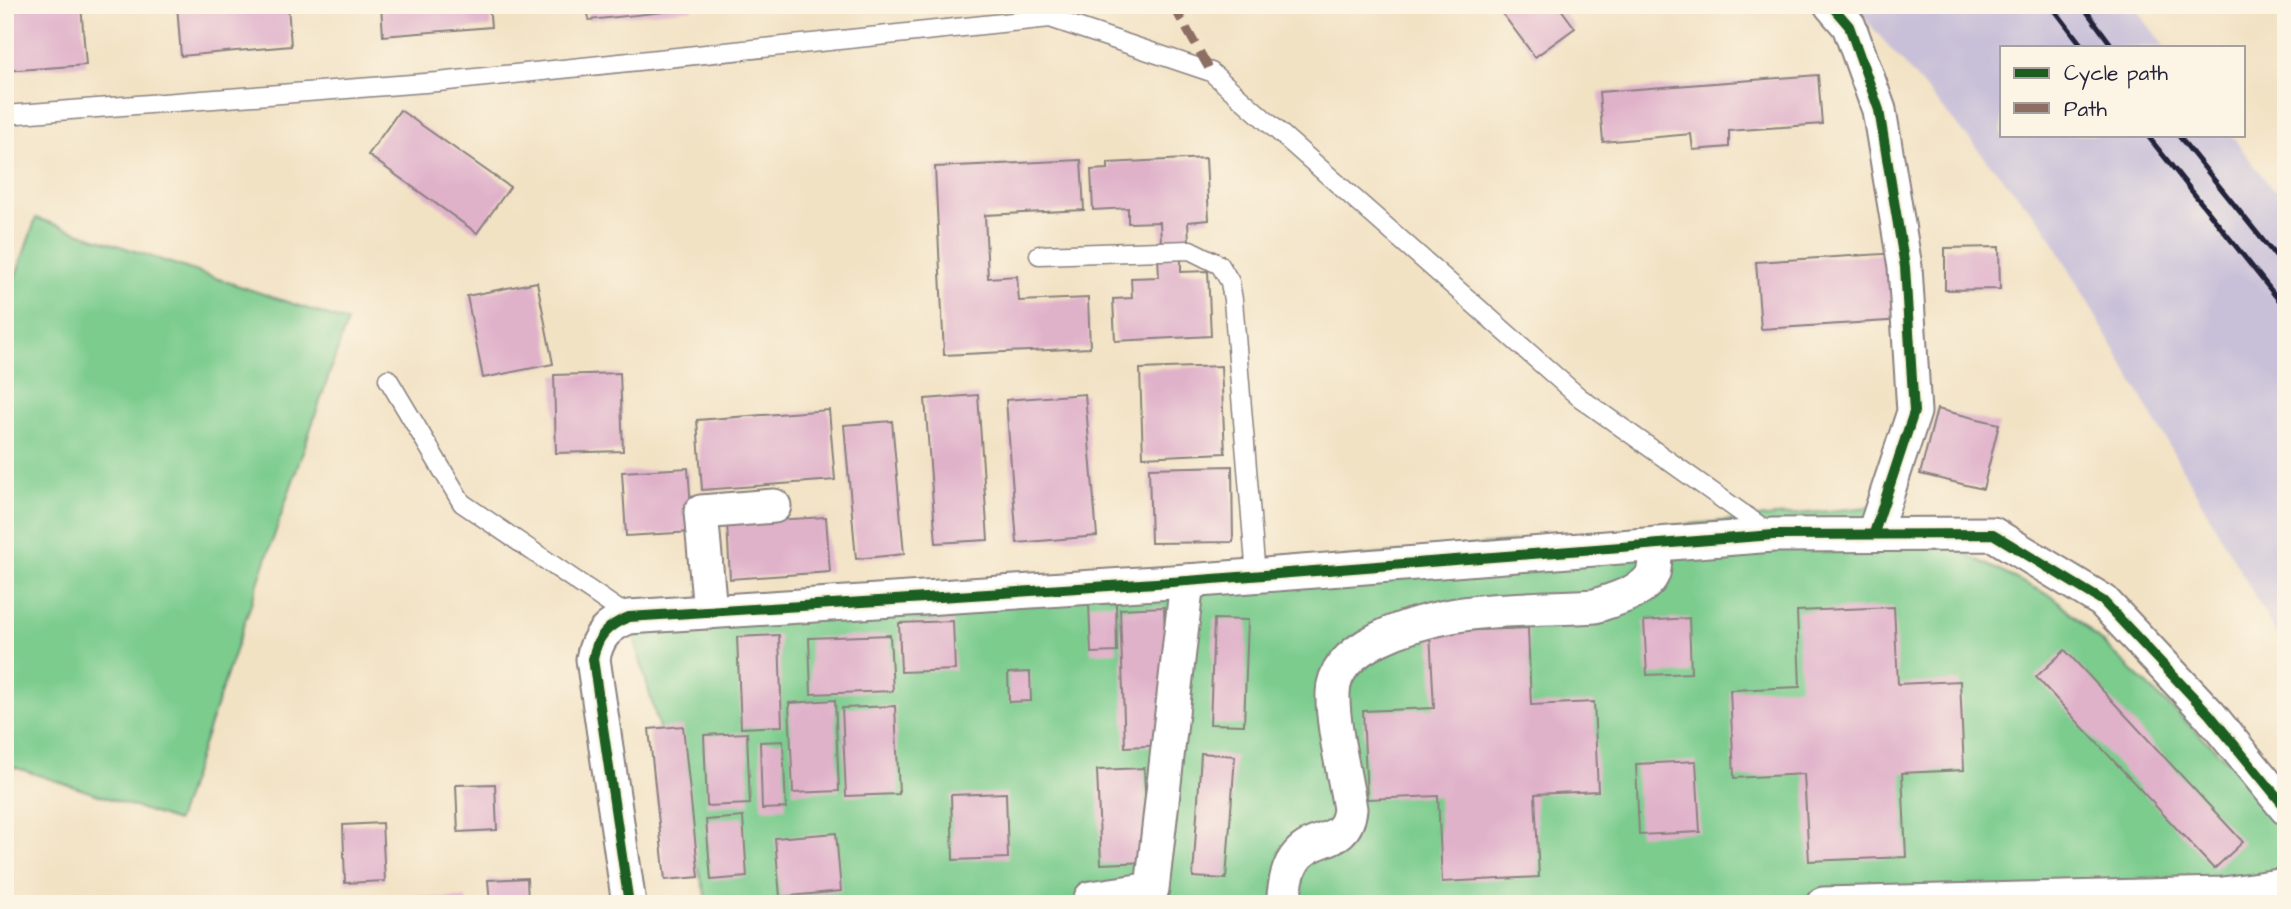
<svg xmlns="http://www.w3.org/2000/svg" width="2291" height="909" font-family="'Architects Daughter',sans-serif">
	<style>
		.industrial { fill: #c8bfd8 }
		.green { fill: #7bcc8e; stroke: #4e7764; stroke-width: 2 }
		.building { fill: #e0b2ca }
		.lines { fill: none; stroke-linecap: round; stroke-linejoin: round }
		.lane-casing { stroke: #8a8280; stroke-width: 21 }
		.street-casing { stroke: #8a8280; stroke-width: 37 }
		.lane { stroke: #fff; stroke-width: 18 }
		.street { stroke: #fff; stroke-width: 33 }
		.rail { stroke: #22223b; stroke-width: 5 }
		.quiet { stroke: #8d6e63; stroke-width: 9; stroke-dasharray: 18 9; stroke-linecap: butt }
		.cycleway-casing { stroke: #fcf5e5; stroke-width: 15 }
		.cycleway { stroke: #1b5e20; stroke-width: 10 }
	</style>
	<rect width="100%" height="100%" fill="#fcf5e5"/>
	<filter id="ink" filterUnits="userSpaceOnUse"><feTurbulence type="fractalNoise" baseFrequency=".0143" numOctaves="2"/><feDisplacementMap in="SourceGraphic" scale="14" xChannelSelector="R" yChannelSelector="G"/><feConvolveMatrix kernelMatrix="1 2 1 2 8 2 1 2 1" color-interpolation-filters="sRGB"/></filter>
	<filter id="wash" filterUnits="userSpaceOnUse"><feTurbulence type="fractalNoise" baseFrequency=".00686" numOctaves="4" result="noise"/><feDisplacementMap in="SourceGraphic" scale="28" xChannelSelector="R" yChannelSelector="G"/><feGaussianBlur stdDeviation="1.57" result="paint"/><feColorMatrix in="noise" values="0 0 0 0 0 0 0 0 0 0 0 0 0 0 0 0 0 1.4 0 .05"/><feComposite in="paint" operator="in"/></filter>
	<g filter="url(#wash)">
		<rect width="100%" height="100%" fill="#f2e2c4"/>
		<!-- industrial -->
		<path class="industrial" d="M 1853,5 L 2133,5 L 2165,47 L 2002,47 L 2002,135 L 2231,135 L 2273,190 L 2286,184 L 2286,651 L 2045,227 Z"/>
		<!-- green -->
		<g class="green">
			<path d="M 36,218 L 347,322 L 177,821 L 5,764 L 5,307 Z"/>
			<path d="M 1869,507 L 2055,598 L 2286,816 L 2286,904 L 708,904 L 631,627 Z"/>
		</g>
		<g id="blocks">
			<!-- building -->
			<g class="building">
				<path d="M 5,5 L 81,5 L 86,65 L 5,71 Z"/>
				<path d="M 177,5 L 288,5 L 291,46 L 181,56 Z"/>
				<path d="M 381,5 L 489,5 L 491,27 L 383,36 Z"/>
				<path d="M 587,5 L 692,5 L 693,9 L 589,20 Z"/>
				<path d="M 1496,5 L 1558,5 L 1575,28 L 1535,57 Z"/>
				<path d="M 1818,75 L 1822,124 L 1729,131 L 1729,147 L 1693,150 L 1691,134 L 1603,142 L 1599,92 Z"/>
				<path d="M 400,110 L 510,187 L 477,233 L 368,155 Z"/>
				<path d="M 1206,158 L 1209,220 L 1188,222 L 1189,242 L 1161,243 L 1160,222 L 1128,223 L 1128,208 L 1093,210 L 1091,170 L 1108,169 L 1108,163 Z"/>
				<path d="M 1081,160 L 1084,210 L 985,215 L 988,278 L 1017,276 L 1019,301 L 1088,298 L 1090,348 L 944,355 L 935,167 Z"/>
				<path d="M 1999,247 L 2000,289 L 1945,290 L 1945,248 Z"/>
				<path d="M 1899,253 L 1903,320 L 1761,329 L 1756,262 Z"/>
				<path d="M 1181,256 L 1181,272 L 1208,271 L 1211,336 L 1115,341 L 1113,299 L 1132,298 L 1131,278 L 1159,277 L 1158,257 Z"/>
				<path d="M 537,282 L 553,364 L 483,378 L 467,296 Z"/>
				<path d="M 1221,366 L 1225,453 L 1143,457 L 1140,369 Z"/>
				<path d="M 620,373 L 623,451 L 556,453 L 554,375 Z"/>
				<path d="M 1085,394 L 1097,536 L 1017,543 L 1006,400 Z"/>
				<path d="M 978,395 L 988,540 L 936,543 L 925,399 Z"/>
				<path d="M 1937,409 L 1999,424 L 1983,489 L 1920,474 Z"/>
				<path d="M 829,410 L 835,480 L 702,490 L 697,420 Z"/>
				<path d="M 892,421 L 904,554 L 856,559 L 844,425 Z"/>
				<path d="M 1232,466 L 1233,542 L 1151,543 L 1149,468 Z"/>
				<path d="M 688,468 L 693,532 L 626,536 L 622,472 Z"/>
				<path d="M 826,517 L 830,572 L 730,579 L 727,523 Z"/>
				<path d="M 1116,603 L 1117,652 L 1091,653 L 1089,604 Z"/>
				<path d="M 1164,607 L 1169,745 L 1125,747 L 1120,609 Z"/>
				<path d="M 1894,607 L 1898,684 L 1960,681 L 1964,770 L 1902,773 L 1906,857 L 1809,861 L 1804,774 L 1734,778 L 1730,690 L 1800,687 L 1797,611 Z"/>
				<path d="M 1689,618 L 1691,673 L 1647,675 L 1644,621 Z"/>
				<path d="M 1214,619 L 1248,620 L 1244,725 L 1210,724 Z"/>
				<path d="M 953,621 L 955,670 L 901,672 L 899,623 Z"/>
				<path d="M 1528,628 L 1531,705 L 1594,702 L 1598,791 L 1535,794 L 1539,877 L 1442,882 L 1438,796 L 1367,799 L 1363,711 L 1434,708 L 1430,632 Z"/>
				<path d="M 779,635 L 782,726 L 741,728 L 737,637 Z"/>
				<path d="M 890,635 L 893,691 L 811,694 L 809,638 Z"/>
				<path d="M 2065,650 L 2243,842 L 2214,869 L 2036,677 Z"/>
				<path d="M 1030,672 L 1031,701 L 1009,702 L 1008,673 Z"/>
				<path d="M 835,700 L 839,791 L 793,793 L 789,703 Z"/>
				<path d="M 895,706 L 899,794 L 846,796 L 842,708 Z"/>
				<path d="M 683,726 L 699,877 L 665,880 L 649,729 Z"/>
				<path d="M 747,733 L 750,804 L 707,806 L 704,735 Z"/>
				<path d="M 783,741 L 786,808 L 762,809 L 760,742 Z"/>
				<path d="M 1201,753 L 1235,756 L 1226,879 L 1193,877 Z"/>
				<path d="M 1696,761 L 1700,832 L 1639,835 L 1636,764 Z"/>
				<path d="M 1144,768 L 1148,862 L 1101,864 L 1097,770 Z"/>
				<path d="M 495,784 L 497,830 L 458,832 L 456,785 Z"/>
				<path d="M 1006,793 L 1008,858 L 953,860 L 951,795 Z"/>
				<path d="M 743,817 L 747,877 L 711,880 L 706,820 Z"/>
				<path d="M 382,823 L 385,881 L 345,883 L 343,825 Z"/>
				<path d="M 836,833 L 841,891 L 780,897 L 775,838 Z"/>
				<path d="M 527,878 L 528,904 L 490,904 L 488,880 Z"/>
				<path d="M 466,898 L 467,904 L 419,904 L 419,899 Z"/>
			</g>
		</g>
	</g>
	<g filter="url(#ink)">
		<use href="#blocks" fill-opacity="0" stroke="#8a8280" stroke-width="2"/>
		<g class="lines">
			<!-- lane casing -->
			<g class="lane-casing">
				<g id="lane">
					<path d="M 5,115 L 438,82 L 1050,18 L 1211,72 L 1579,397 L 1770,533"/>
					<path d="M 1039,255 L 1190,250 L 1220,265 L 1230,282 L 1233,300 L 1256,576"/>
					<path d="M 388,379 L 462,503 L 629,617"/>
				</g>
			</g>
			<!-- street casing -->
			<g class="street-casing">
				<g id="street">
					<path d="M 1831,5 L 1849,26 L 1879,110 L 1905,267 L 1914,412 L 1874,533"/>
					<path d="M 710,612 L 701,512 L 774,506"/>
					<path d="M 1091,898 L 1152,889 L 1187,581"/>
					<path d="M 629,904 L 593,659 C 597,636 608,625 629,617 L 1187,581 L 1773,535 L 1993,534 L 2103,601 L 2209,714 L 2286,808"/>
					<path d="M 1283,904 C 1285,888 1286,868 1298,855 C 1316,834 1346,846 1350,809 C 1345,776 1332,725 1333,693 C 1334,645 1413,623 1451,616 C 1492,608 1551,609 1595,606 C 1612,600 1646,592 1653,573 C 1656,565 1654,552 1655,544"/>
					<path d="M 1823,904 L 2223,894 L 2286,885"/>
				</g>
			</g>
			<!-- lane -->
			<use href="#lane" class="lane"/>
			<!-- street -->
			<use href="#street" class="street"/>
			<!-- rail -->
			<g class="rail">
				<path d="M 2051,5 L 2083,47"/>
				<path d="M 2082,5 L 2113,47"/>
				<path d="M 2147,135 L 2286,309"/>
				<path d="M 2178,135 L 2286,269"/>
			</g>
			<!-- quiet -->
			<path class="quiet" d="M 1173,5 L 1211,72"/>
			<!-- cycleway casing -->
			<g class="cycleway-casing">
				<g id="cycleway">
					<path d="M 1831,5 L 1849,26 L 1879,110 L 1905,267 L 1914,412 L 1874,533"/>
					<path d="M 629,904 L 593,659 C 597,636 608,625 629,617 L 1187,581 L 1773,535 L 1993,534 L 2103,601 L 2209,714 L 2286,808"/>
				</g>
			</g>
			<!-- cycleway -->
			<use href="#cycleway" class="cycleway"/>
		</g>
	</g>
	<!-- margin -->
	<rect width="2291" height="909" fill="none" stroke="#fcf5e5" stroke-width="28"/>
	<!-- legend -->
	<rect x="2000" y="46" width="245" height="91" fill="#fcf5e5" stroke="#a5a1a1" stroke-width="2"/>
	<rect x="2014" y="68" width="35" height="10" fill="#1b5e20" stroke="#a5a1a1" stroke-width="2"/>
	<text x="2064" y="80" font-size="21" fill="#22223b">Cycle path</text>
	<rect x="2014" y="103" width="35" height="10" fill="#8d6e63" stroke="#a5a1a1" stroke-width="2"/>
	<text x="2064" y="116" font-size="21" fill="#22223b">Path</text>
</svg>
